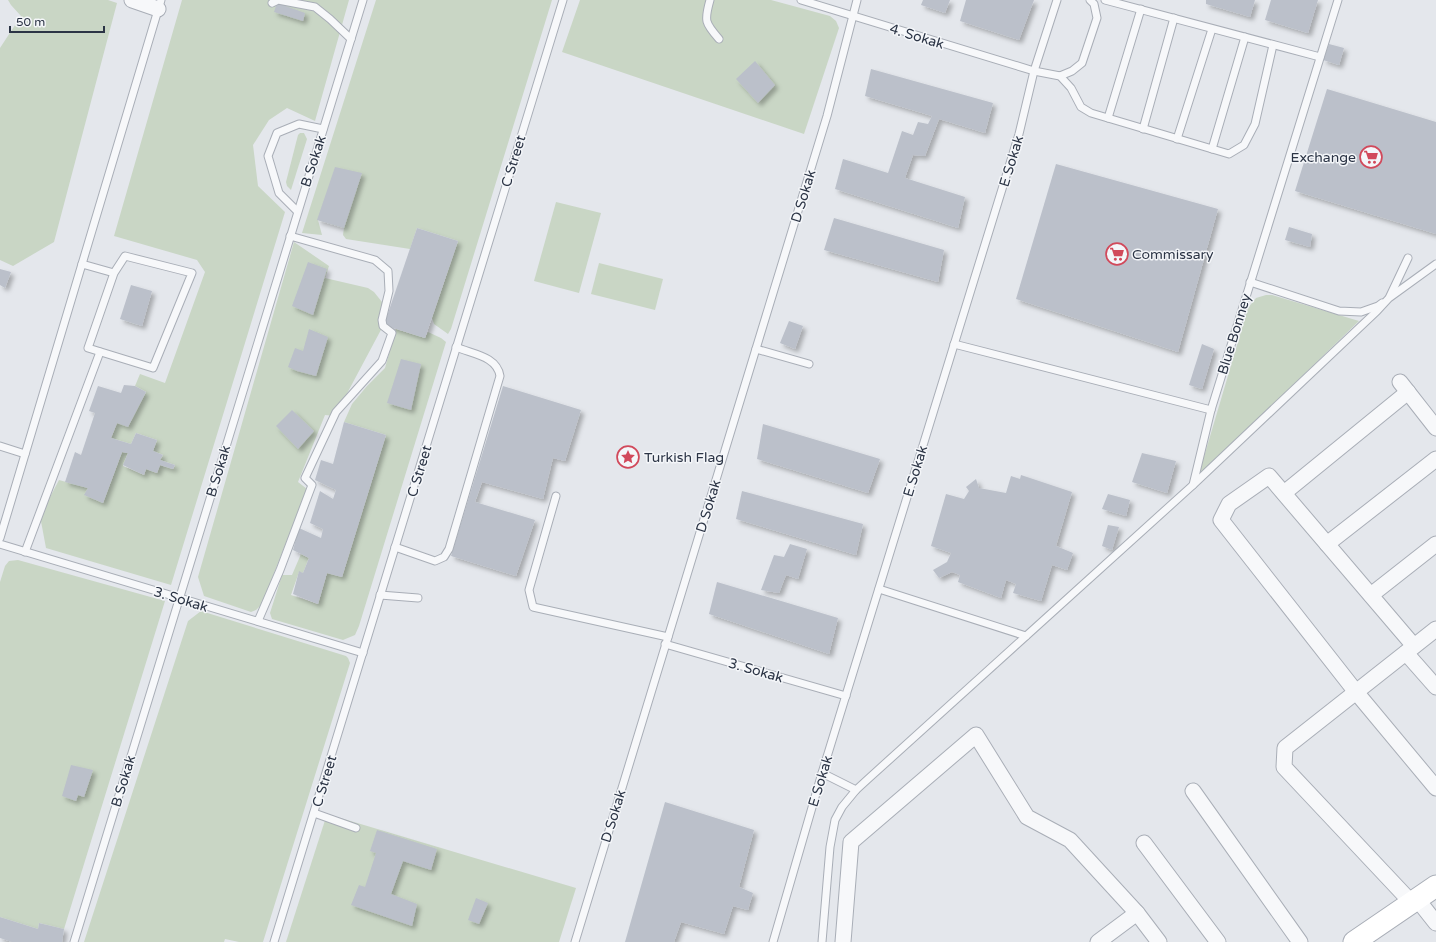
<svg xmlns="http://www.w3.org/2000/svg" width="1436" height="942" font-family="'Varela Round',sans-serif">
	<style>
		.green { fill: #c9d6c5 }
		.building { fill: #bbc0ca; filter: url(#shadow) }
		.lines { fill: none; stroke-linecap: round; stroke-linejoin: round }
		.service-casing { stroke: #a9aeb7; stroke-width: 9 }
		.minor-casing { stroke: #a9aeb7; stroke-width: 17 }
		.secondary-casing { stroke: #a9aeb7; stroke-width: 23 }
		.service { stroke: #f7f8fa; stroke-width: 7 }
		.minor { stroke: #f7f8fa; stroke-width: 15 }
		.secondary { stroke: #fff; stroke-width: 21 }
		.labels { text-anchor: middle; stroke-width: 3; stroke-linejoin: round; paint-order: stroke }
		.street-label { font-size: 14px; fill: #2b3445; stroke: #f4f6f9 }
		.poi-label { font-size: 14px; fill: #2b3445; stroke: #f4f6f9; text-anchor: start }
	</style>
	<defs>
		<filter id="shadow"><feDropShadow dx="3.5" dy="3.5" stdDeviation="2" flood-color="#0004"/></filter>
	</defs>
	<rect width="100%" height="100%" fill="#e4e7ec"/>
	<!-- green -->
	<g class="green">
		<path d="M 8,0 L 108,0 L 117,3 L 54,242 L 13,266 L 0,260 L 0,48 L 21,16 L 11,5 Z"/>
		<path d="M 182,0 L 349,0 L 315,121 L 287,108 L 269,120 L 253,145 L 258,186 L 285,212 L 171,585 L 46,548 L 40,516 L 59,480 L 88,488 L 85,495 L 103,503 L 122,452 L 128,453 L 123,466 L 144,475 L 146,469 L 157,473 L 160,465 L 173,469 L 175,465 L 160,460 L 163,455 L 153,451 L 157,440 L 136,433 L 131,444 L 111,438 L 117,423 L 128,426 L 146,392 L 135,386 L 140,374 L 165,383 L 205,272 L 197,260 L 114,236 Z"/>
		<path d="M 376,0 L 552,0 L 451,329 L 448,334 L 434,324 L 432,318 L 458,241 L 417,228 L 410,249 L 346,239 L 343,235 L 344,228 L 318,220 L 322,235 L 302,233 Z"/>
		<path d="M 580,0 L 771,0 L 830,16 L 836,21 L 839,28 L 804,134 L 562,52 Z"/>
		<path d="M 300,133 L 304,133 L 307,139 L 291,190 L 287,186 L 286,182 L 298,135 Z"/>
		<path d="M 556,202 L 601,213 L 579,293 L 534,281 Z"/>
		<path d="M 294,242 L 329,266 L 325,278 L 368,288 L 374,292 L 382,302 L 383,326 L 335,416 L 325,415 L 298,482 L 307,489 L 262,604 L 256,610 L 251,612 L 204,596 L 198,577 Z"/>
		<path d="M 599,263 L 663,279 L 655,310 L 591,294 Z"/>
		<path d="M 1266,295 L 1272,295 L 1359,321 L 1198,477 L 1248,308 L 1256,298 Z"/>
		<path d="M 396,329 L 425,338 L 428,332 L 441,338 L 446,342 L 359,626 L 355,635 L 343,640 L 272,619 L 270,613 L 282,575 L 292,575 L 301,554 L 309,558 L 303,573 L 299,572 L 291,595 L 318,604 L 327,573 L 342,577 L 386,435 L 344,422 L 352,404 L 367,386 L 385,368 Z"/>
		<path d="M 18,560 L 165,601 L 64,929 L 39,923 L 38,929 L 0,917 L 0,582 L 5,566 L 9,561 Z"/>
		<path d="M 201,611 L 346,656 L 348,658 L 350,663 L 263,942 L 239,942 L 225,939 L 224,942 L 84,942 L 188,621 Z"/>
		<path d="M 327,814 L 576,888 L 559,942 L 286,942 Z"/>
	</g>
	<!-- building -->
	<g class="building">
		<path d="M 923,0 L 950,0 L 945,13 L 921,5 Z"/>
		<path d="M 966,0 L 1034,0 L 1019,40 L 960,21 Z"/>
		<path d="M 1206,0 L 1255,0 L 1250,17 L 1206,4 Z"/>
		<path d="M 1271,0 L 1318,0 L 1308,33 L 1265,20 Z"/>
		<path d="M 277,3 L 305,13 L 303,21 L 274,12 Z"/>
		<path d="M 1329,44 L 1344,48 L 1339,65 L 1323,60 Z"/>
		<path d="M 755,61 L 775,85 L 758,103 L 736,79 Z"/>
		<path d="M 871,69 L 993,103 L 985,133 L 939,119 L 925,156 L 913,155 L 905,178 L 965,197 L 958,228 L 835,189 L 843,159 L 888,173 L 902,131 L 913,135 L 918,122 L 928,124 L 932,116 L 865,96 Z"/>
		<path d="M 1327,89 L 1436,122 L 1436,234 L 1295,191 Z"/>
		<path d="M 1056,164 L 1218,209 L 1178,352 L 1016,299 Z"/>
		<path d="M 335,167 L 362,173 L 344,228 L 317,220 Z"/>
		<path d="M 834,218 L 944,250 L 938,282 L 824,250 Z"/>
		<path d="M 1289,227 L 1312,234 L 1310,247 L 1285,240 Z"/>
		<path d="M 417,228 L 458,241 L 425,338 L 384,325 Z"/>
		<path d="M 308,262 L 327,269 L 313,315 L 292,306 Z"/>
		<path d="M 0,269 L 11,272 L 5,288 L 0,285 Z"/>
		<path d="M 131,285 L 152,291 L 142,326 L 120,319 Z"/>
		<path d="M 789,321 L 803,326 L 795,349 L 780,343 Z"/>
		<path d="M 309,329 L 328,337 L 316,376 L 297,371 L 288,367 L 295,348 L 303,351 Z"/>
		<path d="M 1202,344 L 1214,349 L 1202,389 L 1189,385 Z"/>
		<path d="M 401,359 L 421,364 L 411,410 L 387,403 Z"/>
		<path d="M 124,385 L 135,386 L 146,392 L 128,427 L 117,423 L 111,438 L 131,444 L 136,433 L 157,440 L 153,451 L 163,455 L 160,460 L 175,465 L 173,469 L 160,465 L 157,473 L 146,469 L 144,475 L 123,465 L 128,453 L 122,452 L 103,503 L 84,495 L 88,488 L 65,482 L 75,452 L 81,455 L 95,413 L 89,411 L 98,386 L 121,393 Z"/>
		<path d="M 503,386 L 581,410 L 565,461 L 553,458 L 543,499 L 482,482 L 475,502 L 535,520 L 516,576 L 451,556 Z"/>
		<path d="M 292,410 L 314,431 L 298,449 L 276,426 Z"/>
		<path d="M 344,422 L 386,435 L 342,577 L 327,573 L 318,604 L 293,594 L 299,571 L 303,573 L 309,558 L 293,550 L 299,528 L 321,538 L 323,529 L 310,523 L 320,491 L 333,499 L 336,490 L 315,480 L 321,460 L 333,464 Z"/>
		<path d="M 763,424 L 880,459 L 868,493 L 757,459 Z"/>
		<path d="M 1142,453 L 1176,461 L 1167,493 L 1132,482 Z"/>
		<path d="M 1021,475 L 1072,492 L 1056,546 L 1073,553 L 1067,570 L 1052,565 L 1041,601 L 1013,593 L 1016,584 L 1006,580 L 1001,598 L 958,582 L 960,575 L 952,572 L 939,578 L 933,570 L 947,562 L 951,553 L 931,546 L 946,494 L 964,499 L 969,491 L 966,487 L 976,479 L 979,488 L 1006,493 L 1011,476 L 1020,479 Z"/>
		<path d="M 742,491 L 863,524 L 856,555 L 736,519 Z"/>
		<path d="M 1108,494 L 1130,500 L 1126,516 L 1102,509 Z"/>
		<path d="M 1108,525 L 1119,527 L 1112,550 L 1102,546 Z"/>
		<path d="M 790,544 L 807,549 L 798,579 L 786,575 L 779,593 L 761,590 L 774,555 L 784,557 Z"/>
		<path d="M 717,582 L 838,618 L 829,654 L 709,614 Z"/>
		<path d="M 71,765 L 93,770 L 84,797 L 78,795 L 76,801 L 62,796 Z"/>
		<path d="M 665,802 L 754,830 L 739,887 L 753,893 L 748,910 L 733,906 L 724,934 L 681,922 L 674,942 L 625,942 Z"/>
		<path d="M 377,830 L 437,849 L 431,870 L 403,861 L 391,894 L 417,904 L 412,926 L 351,905 L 359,885 L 365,887 L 376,853 L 370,851 Z"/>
		<path d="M 476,898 L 488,903 L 479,924 L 468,920 Z"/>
		<path d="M 0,917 L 38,929 L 39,923 L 64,929 L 62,942 L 12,942 L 0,938 Z"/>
	</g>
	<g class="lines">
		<!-- service casing -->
		<g class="service-casing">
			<g id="service">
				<path d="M 710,0 C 704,21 705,23 719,39"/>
				<path d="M 801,0 L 1034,71 L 1060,76 L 1071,88 L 1081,107 L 1091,113 L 1229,154 L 1244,145 L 1255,124 L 1273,45"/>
				<path d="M 1105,0 L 1320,57"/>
				<path d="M 272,3 L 278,0 L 315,7 L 330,19 L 351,39"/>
				<path d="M 1060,76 L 1072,71 L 1082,63 L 1097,18 L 1094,4 L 1090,0"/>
				<path d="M 1108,118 L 1141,9"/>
				<path d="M 1143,129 L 1174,18"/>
				<path d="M 1177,139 L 1212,29"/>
				<path d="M 1212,149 L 1245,37"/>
				<path d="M 297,211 L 279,193 L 268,156 L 277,133 L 299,124 L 323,129"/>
				<path d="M 82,264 L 114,273 L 88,348 L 153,368 L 192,273 L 125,256 L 114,273"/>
				<path d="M 1250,282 L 1339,311 L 1361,312 L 1378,306 L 1382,303"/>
				<path d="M 1390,296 L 1408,258"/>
				<path d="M 954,344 L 1211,410 L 1338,0"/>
				<path d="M 756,349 L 809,364"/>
				<path d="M 0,446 L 25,454"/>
				<path d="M 1193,485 L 1377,311 L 1389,298 L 1436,264"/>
				<path d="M 556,496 L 529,590 L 533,607 L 668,637"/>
				<path d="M 0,538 L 161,0"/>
				<path d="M 0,544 L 363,653"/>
				<path d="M 395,547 L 435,561 L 444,557 L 449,549 L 500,376 C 497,356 472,354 456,347"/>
				<path d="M 25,552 L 100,352"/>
				<path d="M 879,589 L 1026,636"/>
				<path d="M 380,595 L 418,598"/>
				<path d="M 258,621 L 280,570 L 312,485 L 305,478 L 336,412 L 382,361 L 392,333 L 383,326 L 382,320 L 389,291 L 388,271 L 375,260 L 290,236"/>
				<path d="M 665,644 L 846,696"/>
				<path d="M 822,773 L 856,790"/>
				<path d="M 314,813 L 356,828"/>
				<path d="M 74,942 L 363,0"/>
				<path d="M 274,942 L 563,0"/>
				<path d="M 575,942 L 827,116 L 857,0"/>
				<path d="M 773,942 L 822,773 L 1019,134 L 1034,71 L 1057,0"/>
				<path d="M 822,942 L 830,847 L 835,820 L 842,807 L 856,790 L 868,779 L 1193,485 L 1211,410"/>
			</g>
		</g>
		<!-- minor casing -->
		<g class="minor-casing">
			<g id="minor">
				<path d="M 132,0 L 158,9"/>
				<path d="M 1400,382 L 1436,428"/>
				<path d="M 1284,493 L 1408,392"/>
				<path d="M 1327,544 L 1436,459"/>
				<path d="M 1371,595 L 1436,544"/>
				<path d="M 1414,646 L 1269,476 L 1229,504 L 1221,520 L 1356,692 L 1436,788"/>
				<path d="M 1406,653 L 1436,687"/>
				<path d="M 1193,791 L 1300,942"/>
				<path d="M 1144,843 L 1218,942"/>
				<path d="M 1417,899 L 1436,923"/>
				<path d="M 1411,902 L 1284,767 L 1285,748 L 1436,629"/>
				<path d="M 843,942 L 851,842 L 976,735 L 1027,817 L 1070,840 L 1137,913 L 1159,942"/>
				<path d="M 1098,942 L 1137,913"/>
			</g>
		</g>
		<!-- secondary casing -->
		<g class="secondary-casing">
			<path id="secondary" d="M 1354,942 L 1436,886"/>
		</g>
		<!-- service -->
		<use href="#service" class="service"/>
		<!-- minor -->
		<use href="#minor" class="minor"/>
		<!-- secondary -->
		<use href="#secondary" class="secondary"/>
	</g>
	<!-- icons -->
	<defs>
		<g id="supermarket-ring" transform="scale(1.15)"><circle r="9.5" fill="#f4f6f9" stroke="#d1495b" stroke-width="1.5"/><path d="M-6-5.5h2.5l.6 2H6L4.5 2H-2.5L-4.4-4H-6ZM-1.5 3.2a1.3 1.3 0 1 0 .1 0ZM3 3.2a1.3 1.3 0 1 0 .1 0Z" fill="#d1495b"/></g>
		<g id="sight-ring" transform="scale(1.15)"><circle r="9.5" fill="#f4f6f9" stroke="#d1495b" stroke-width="1.5"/><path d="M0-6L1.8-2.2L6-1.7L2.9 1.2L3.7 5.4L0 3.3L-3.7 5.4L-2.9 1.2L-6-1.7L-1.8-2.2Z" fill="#d1495b"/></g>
	</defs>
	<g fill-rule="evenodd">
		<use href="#supermarket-ring" x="1371" y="157"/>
		<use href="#supermarket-ring" x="1117" y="254"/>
		<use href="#sight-ring" x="628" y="457"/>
	</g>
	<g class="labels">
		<!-- street labels -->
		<g class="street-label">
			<text transform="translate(917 36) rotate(17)" y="5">4. Sokak</text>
			<text transform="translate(313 161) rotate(-72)" y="5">B Sokak</text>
			<text transform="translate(513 161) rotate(-73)" y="5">C Street</text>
			<text transform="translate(1011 161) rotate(-73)" y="5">E Sokak</text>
			<text transform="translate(803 196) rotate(-73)" y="5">D Sokak</text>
			<text transform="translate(1234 334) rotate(-73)" y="5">Blue Bonney</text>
			<text transform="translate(218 471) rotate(-73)" y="5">B Sokak</text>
			<text transform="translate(419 471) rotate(-73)" y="5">C Street</text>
			<text transform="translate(915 471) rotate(-73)" y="5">E Sokak</text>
			<text transform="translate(708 506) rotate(-73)" y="5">D Sokak</text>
			<text transform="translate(181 599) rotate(17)" y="5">3. Sokak</text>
			<text transform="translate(756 670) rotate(16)" y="5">3. Sokak</text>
			<text transform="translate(123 781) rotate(-73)" y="5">B Sokak</text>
			<text transform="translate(324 781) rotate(-73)" y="5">C Street</text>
			<text transform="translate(820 781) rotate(-73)" y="5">E Sokak</text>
			<text transform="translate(613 816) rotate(-73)" y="5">D Sokak</text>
		</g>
		<!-- poi labels -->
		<g class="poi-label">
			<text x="1356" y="162" text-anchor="end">Exchange</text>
			<text x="1132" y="259">Commissary</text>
			<text x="644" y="462">Turkish Flag</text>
		</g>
	</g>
	<!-- scale -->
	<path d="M10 26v6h94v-6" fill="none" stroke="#2b3445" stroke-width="2"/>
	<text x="16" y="26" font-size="12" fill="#2b3445" stroke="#f4f6f9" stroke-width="3" paint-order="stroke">50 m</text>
</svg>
